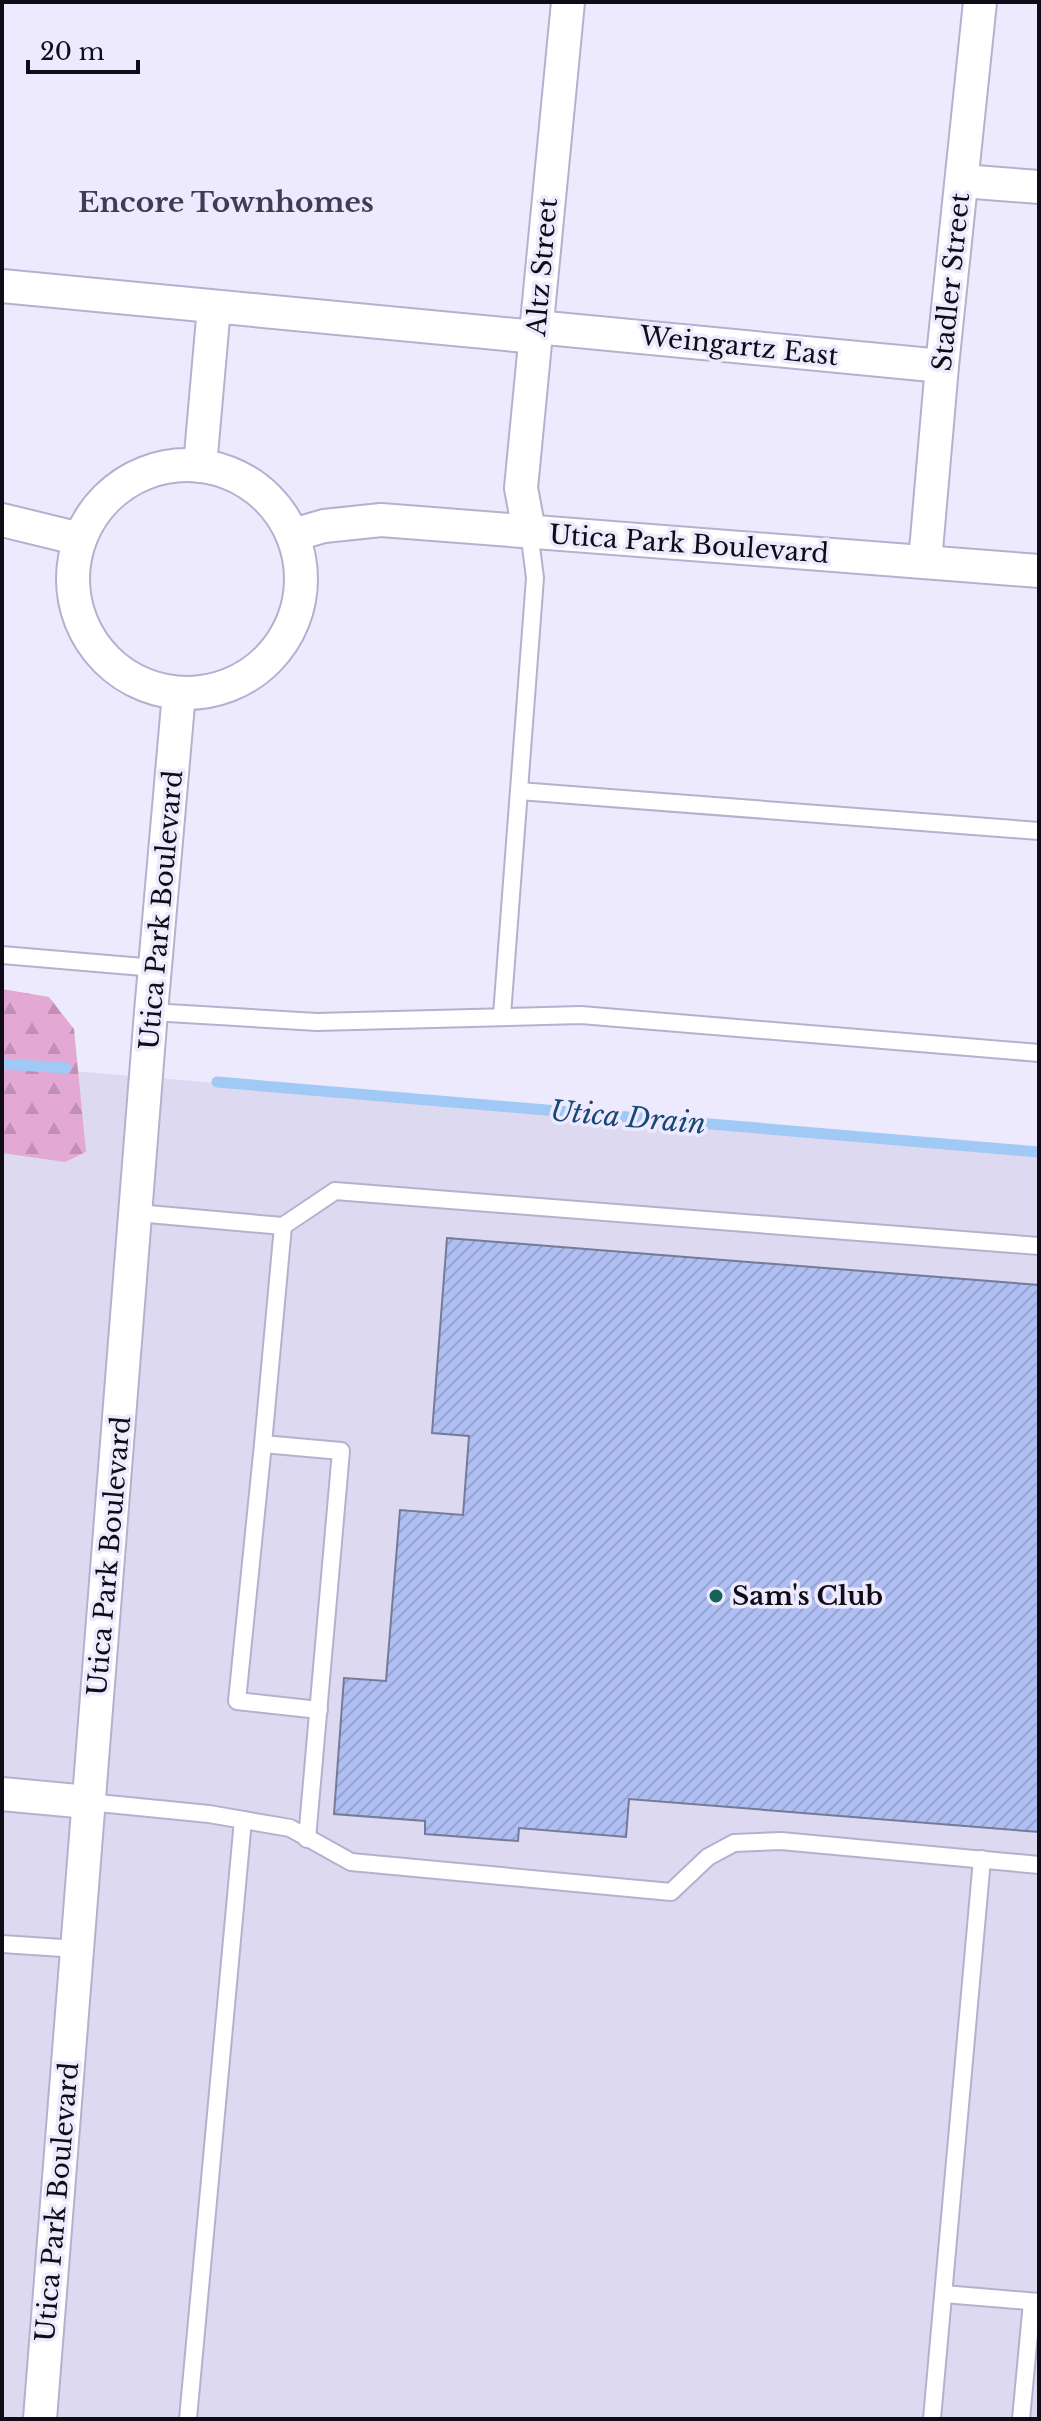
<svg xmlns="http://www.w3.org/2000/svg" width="1041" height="2421" font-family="'Libre Baskerville',serif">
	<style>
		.built { fill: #ddd9f1 }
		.forest { fill: url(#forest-firs) }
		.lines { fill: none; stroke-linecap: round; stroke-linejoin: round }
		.stream { stroke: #a1c9f5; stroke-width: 11 }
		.building { fill: url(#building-hatch); stroke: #737b98; stroke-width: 2 }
		.lane-casing { stroke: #b5b0cf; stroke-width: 20 }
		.street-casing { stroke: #b5b0cf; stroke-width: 36 }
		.lane { stroke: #fff; stroke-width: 16 }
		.street { stroke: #fff; stroke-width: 32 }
		.poi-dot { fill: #15625c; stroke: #edeafe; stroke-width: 3 }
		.labels { text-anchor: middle; stroke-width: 7; stroke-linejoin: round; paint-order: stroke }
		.street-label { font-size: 26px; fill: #0f0c17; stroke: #edeafe }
		.poi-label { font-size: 26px; font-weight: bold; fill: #0f0c17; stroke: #edeafe; text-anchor: start }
		.neighbourhood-label { font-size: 28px; font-weight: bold; fill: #413b55; stroke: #edeafe }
		.water-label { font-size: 28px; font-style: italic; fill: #174775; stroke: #edeafe }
	</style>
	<defs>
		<pattern id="forest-firs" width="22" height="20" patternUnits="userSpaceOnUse" patternTransform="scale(2)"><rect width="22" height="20" fill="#e4a8d4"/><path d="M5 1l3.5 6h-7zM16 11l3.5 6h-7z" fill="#c28fb5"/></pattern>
		<pattern id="building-hatch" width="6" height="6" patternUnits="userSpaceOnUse" patternTransform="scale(2)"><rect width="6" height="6" fill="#b0bff3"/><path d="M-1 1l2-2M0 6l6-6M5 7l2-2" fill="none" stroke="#96a3d0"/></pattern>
	</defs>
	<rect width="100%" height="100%" fill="#edeafe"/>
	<!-- built -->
	<path class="built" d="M 2,1065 L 1039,1152 L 1039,2419 L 2,2419 Z"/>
	<!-- forest -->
	<path class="forest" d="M 2,989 L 49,997 L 74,1029 L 86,1152 L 65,1162 L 2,1153 Z"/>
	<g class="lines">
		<!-- stream -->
		<g class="stream">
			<path d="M 2,1064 L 66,1068"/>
			<path d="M 217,1082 L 1039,1152"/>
		</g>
	</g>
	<!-- building -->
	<path class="building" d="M 447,1238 L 1039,1285 L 1039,1832 L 629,1799 L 626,1837 L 519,1828 L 518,1841 L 425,1834 L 425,1821 L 334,1814 L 344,1678 L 386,1681 L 400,1510 L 463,1515 L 469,1436 L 432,1433 Z"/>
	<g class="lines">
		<!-- lane casing -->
		<g class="lane-casing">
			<g id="lane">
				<path d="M 519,791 L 1039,831"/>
				<path d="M 2,955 L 155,968"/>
				<path d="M 151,1012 L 317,1022 L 581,1015 L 1039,1053"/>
				<path d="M 502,1015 L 535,578 L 529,531"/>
				<path d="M 137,1213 L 283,1226 L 263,1444 L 341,1451 L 307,1839"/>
				<path d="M 283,1226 L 335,1191 L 1039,1246"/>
				<path d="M 263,1444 L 237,1701 L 319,1710"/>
				<path d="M 88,1802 L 209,1814 L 290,1828 L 351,1862 L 671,1892 L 708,1857 L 734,1843 L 781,1841 L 1039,1865"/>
				<path d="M 2,1944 L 78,1949"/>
				<path d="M 944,2294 L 1039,2302"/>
				<path d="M 188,2419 L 243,1820"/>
				<path d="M 932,2419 L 982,1859"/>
				<path d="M 1021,2419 L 1032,2302"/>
			</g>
		</g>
		<!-- street casing -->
		<g class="street-casing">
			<g id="street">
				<path d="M 962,181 L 1039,187"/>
				<path d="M 2,286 L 536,337"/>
				<path d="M 536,327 L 942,366"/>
				<circle cx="187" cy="579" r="114"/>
				<path d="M 200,466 L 214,307"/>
				<path d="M 2,520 L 80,539"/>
				<path d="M 529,531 L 521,488 L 568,2"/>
				<path d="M 293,535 L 324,526 L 381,520 L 1039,571"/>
				<path d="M 925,562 L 942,366 L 980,2"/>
				<path d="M 2,1794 L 88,1802"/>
				<path d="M 40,2419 L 151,1012 L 179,693"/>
			</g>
		</g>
		<!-- lane -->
		<use href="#lane" class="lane"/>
		<!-- street -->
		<use href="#street" class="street"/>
	</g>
	<!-- markers -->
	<circle class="poi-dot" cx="716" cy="1596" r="8"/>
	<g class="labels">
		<!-- street labels -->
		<g class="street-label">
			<text transform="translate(542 267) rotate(-85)" y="9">Altz Street</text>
			<text transform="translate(951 282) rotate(-84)" y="9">Stadler Street</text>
			<text transform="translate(739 346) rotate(6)" y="9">Weingartz East</text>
			<text transform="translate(689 544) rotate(4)" y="9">Utica Park Boulevard</text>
			<text transform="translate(161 910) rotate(-85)" y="9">Utica Park Boulevard</text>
			<text transform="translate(109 1556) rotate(-85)" y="9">Utica Park Boulevard</text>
			<text transform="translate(57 2202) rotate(-85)" y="9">Utica Park Boulevard</text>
		</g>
		<!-- poi labels -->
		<g class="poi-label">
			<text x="732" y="1605">Sam's Club</text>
		</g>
		<!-- neighbourhood labels -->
		<g class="neighbourhood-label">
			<text x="226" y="212">Encore Townhomes</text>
		</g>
		<!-- water labels -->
		<g class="water-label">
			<text transform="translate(628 1117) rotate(5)" y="10">Utica Drain</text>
		</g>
	</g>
	<!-- border -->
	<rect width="1041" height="2421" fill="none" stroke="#0f0c17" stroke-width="8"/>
	<!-- scale -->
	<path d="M28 60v12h110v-12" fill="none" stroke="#0f0c17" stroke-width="4"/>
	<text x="40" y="60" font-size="24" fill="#0f0c17" stroke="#edeafe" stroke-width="6" paint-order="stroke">20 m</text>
</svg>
